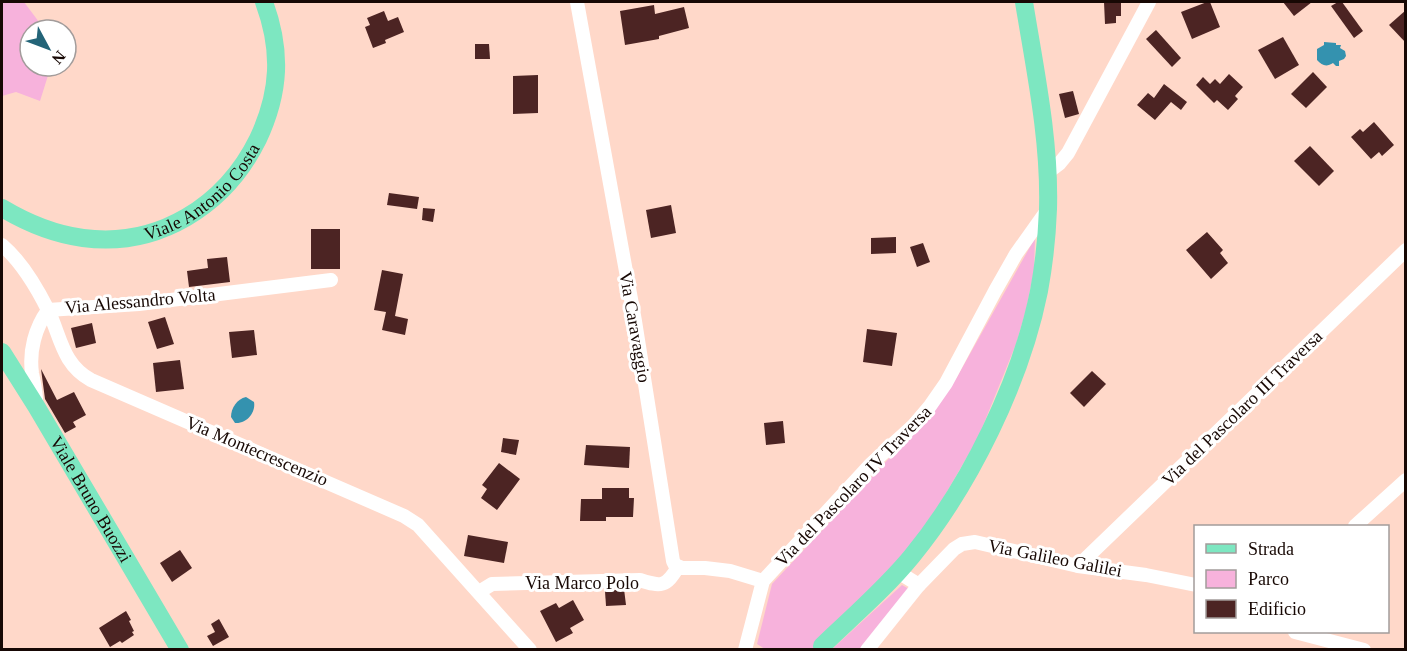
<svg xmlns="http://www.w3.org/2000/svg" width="1407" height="651" font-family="'Times New Roman',serif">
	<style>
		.green { fill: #f7b2dc }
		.water { fill: #3492af }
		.building { fill: #4c2423 }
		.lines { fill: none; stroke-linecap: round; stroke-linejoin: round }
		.minor { stroke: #fff; stroke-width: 14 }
		.major { stroke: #7de7c1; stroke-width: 18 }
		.labels { text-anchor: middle; stroke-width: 6; stroke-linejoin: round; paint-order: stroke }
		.street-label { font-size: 18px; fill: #170804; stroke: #fff }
	</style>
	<rect width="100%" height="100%" fill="#ffd8c9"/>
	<!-- green -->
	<g class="green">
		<path d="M 2,2 L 24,2 L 45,30 L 30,30 L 30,66 L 51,66 L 40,101 L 16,92 L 2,96 Z"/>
		<path d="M 1035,238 L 1034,270 L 1026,310 L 1016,344 L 978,438 L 923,533 L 822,649 L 765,649 L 757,644 L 772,584 L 936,408 L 957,377 Z"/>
		<path d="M 902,585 L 909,589 L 861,649 L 831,650 Z"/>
	</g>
	<!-- water -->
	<g class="water">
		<path d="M 1324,42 L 1336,43 L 1336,45 L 1341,45 L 1340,48 L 1345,51 L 1346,56 L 1344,59 L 1339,61 L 1339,66 L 1336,66 L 1333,63 C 1327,67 1322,66 1317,60 L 1317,49 L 1324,45 Z"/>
		<path d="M 246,397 L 254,402 C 256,413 246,424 235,423 L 231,417 C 231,408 237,399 246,397 Z"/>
	</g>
	<!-- building -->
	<g class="building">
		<path d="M 1104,2 L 1121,2 L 1121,16 L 1116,16 L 1116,23 L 1105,24 Z"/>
		<path d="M 1207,2 L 1210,2 L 1220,27 L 1192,39 L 1181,12 Z"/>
		<path d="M 1283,2 L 1312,2 L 1294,16 Z"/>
		<path d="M 1338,2 L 1342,2 L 1363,31 L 1354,38 L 1331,6 Z"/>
		<path d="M 654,5 L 655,14 L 684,7 L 689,28 L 659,36 L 659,39 L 625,45 L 620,11 Z"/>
		<path d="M 1406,10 L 1406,43 L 1389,25 Z"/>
		<path d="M 384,11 L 388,21 L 398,17 L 404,32 L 385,40 L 386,43 L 373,48 L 365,27 L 370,25 L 367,18 Z"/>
		<path d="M 1156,30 L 1181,58 L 1172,67 L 1146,39 Z"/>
		<path d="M 1283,37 L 1299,65 L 1275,79 L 1258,50 Z"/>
		<path d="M 475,44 L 489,44 L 490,59 L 475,59 Z"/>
		<path d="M 1313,72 L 1327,87 L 1306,108 L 1291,94 Z"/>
		<path d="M 1229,74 L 1243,87 L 1235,96 L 1238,99 L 1228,110 L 1217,100 L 1214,103 L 1196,85 L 1203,77 L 1210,84 L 1215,79 L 1220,84 Z"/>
		<path d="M 538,75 L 538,113 L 513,114 L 513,76 Z"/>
		<path d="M 1164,84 L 1187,102 L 1181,110 L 1171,102 L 1155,120 L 1137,105 L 1148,93 L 1154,98 Z"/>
		<path d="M 1073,91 L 1079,114 L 1065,118 L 1059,94 Z"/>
		<path d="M 1374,122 L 1394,145 L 1382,156 L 1379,152 L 1371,159 L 1351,137 L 1360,129 L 1363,132 Z"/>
		<path d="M 1310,146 L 1334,171 L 1319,186 L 1294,161 Z"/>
		<path d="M 389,193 L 419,197 L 417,209 L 387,205 Z"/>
		<path d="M 671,205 L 676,233 L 651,238 L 646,210 Z"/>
		<path d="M 423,208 L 435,209 L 433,222 L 422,220 Z"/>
		<rect x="311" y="229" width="29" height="40"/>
		<path d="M 1207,232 L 1223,250 L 1220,253 L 1228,263 L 1211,279 L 1186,250 Z"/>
		<path d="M 896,237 L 896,253 L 871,254 L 871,238 Z"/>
		<path d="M 923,243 L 930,262 L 917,267 L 910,247 Z"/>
		<path d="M 227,257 L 230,282 L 189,287 L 187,271 L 208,268 L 207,259 Z"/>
		<path d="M 382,270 L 403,274 L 395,316 L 408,319 L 405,335 L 382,330 L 386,312 L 374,310 Z"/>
		<path d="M 165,317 L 174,344 L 157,349 L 148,322 Z"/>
		<path d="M 92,323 L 96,343 L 76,348 L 71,328 Z"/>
		<path d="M 867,329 L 897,333 L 892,366 L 863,362 Z"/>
		<path d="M 254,330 L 257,355 L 232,358 L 229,332 Z"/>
		<path d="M 180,360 L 184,389 L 156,392 L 153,363 Z"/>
		<path d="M 41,369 L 57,400 L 74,392 L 86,415 L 73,422 L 76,427 L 65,433 L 45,399 Z"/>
		<path d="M 1092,371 L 1106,384 L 1084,407 L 1070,393 Z"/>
		<path d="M 783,421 L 785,443 L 766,445 L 764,423 Z"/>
		<path d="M 503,438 L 519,440 L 516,455 L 501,452 Z"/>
		<path d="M 586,445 L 630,447 L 629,468 L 584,465 Z"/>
		<path d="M 499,463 L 520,479 L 497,510 L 481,498 L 487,489 L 482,485 Z"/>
		<path d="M 602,488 L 629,488 L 629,498 L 634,498 L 633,517 L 606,517 L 606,521 L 580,521 L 581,499 L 602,499 Z"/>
		<path d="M 468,535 L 508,542 L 504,563 L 464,556 Z"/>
		<path d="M 180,550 L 192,568 L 172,582 L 160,563 Z"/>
		<path d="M 624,589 L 626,605 L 606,606 L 605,591 Z"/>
		<path d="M 573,600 L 584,620 L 570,628 L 573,633 L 556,642 L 540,611 L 556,603 L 559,608 Z"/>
		<path d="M 126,611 L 131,620 L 129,621 L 134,631 L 132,632 L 134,635 L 122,643 L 120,641 L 110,647 L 99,628 Z"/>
		<path d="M 219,619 L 229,637 L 213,646 L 207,636 L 215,632 L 211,624 Z"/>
	</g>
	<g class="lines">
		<!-- minor -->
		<g class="minor">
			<path d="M 577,2 L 635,321 L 673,561 L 675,565 L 682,568 L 705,568 L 730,571 L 763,581"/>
			<path d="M 1047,173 L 1059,164 L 1068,153 L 1149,2"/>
			<path d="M 2,245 C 22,262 36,286 48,310 C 61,337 62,364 91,380 L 404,516 L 418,525 L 426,534 L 530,650"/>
			<path d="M 36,406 C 37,395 34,384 32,373 C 29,351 35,328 48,310 L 139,304 L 331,280"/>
			<path d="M 1355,526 L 1406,480"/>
			<path d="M 1078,566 L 1406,250"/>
			<path d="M 898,572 L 919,585 L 954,549 L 962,544 L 975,542 L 1078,566 L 1146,575 L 1196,585"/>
			<path d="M 479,592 L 492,584 L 640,580 C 661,587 666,587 678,567"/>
			<path d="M 1295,632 L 1364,650"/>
			<path d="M 745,650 L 763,581 L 870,465 L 913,426 L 930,406 L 946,383 L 995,291 L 1016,254 L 1048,209"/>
			<path d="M 867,650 L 919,585"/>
		</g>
		<!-- major -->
		<g class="major">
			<path id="s1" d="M 2,208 C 27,223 53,234 83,238 C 158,248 225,206 258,139 C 280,92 282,51 264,2"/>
			<path id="s2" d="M 2,352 L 36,406 L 180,650"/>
			<path d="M 822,646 C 852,617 885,589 912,556 C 970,485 1021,381 1039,291 C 1044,264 1047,236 1048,209 C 1050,140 1035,70 1024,2"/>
		</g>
	</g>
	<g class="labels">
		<!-- street labels -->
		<g class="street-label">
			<text dy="6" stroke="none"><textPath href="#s1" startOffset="222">Viale Antonio Costa</textPath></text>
			<text transform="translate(140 301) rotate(-5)" y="6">Via Alessandro Volta</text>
			<text transform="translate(635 327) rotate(80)" y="6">Via Caravaggio</text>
			<text transform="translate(1242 408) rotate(-44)" y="6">Via del Pascolaro III Traversa</text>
			<text transform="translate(257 451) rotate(23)" y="6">Via Montecrescenzio</text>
			<text transform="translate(853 486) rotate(-46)" y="6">Via del Pascolaro IV Traversa</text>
			<text dy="6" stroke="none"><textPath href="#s2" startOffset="172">Viale Bruno Buozzi</textPath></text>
			<text transform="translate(1055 558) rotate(11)" y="6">Via Galileo Galilei</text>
			<text x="582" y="589">Via Marco Polo</text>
		</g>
	</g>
	<!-- border -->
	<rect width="1407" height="651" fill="none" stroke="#170804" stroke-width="6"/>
	<!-- legend -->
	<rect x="1194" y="525" width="195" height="108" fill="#ffffff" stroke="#a29c9b" stroke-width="1.5"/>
	<rect x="1206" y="544" width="30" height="9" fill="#7de7c1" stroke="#a29c9b" stroke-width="1.5"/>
	<text x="1248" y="555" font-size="18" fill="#170804">Strada</text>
	<rect x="1206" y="570" width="30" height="18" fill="#f7b2dc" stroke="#a29c9b" stroke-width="1.5"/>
	<text x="1248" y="585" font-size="18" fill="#170804">Parco</text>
	<rect x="1206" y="600" width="30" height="18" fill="#4c2423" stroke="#a29c9b" stroke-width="1.5"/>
	<text x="1248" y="615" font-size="18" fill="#170804">Edificio</text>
	<!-- north arrow -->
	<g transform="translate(48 48) rotate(131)"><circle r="28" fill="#ffffff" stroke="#a29c9b" stroke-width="1.5"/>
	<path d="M0-4.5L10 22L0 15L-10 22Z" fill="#236478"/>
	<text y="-9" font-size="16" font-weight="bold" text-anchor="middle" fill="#170804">N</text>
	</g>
</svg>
